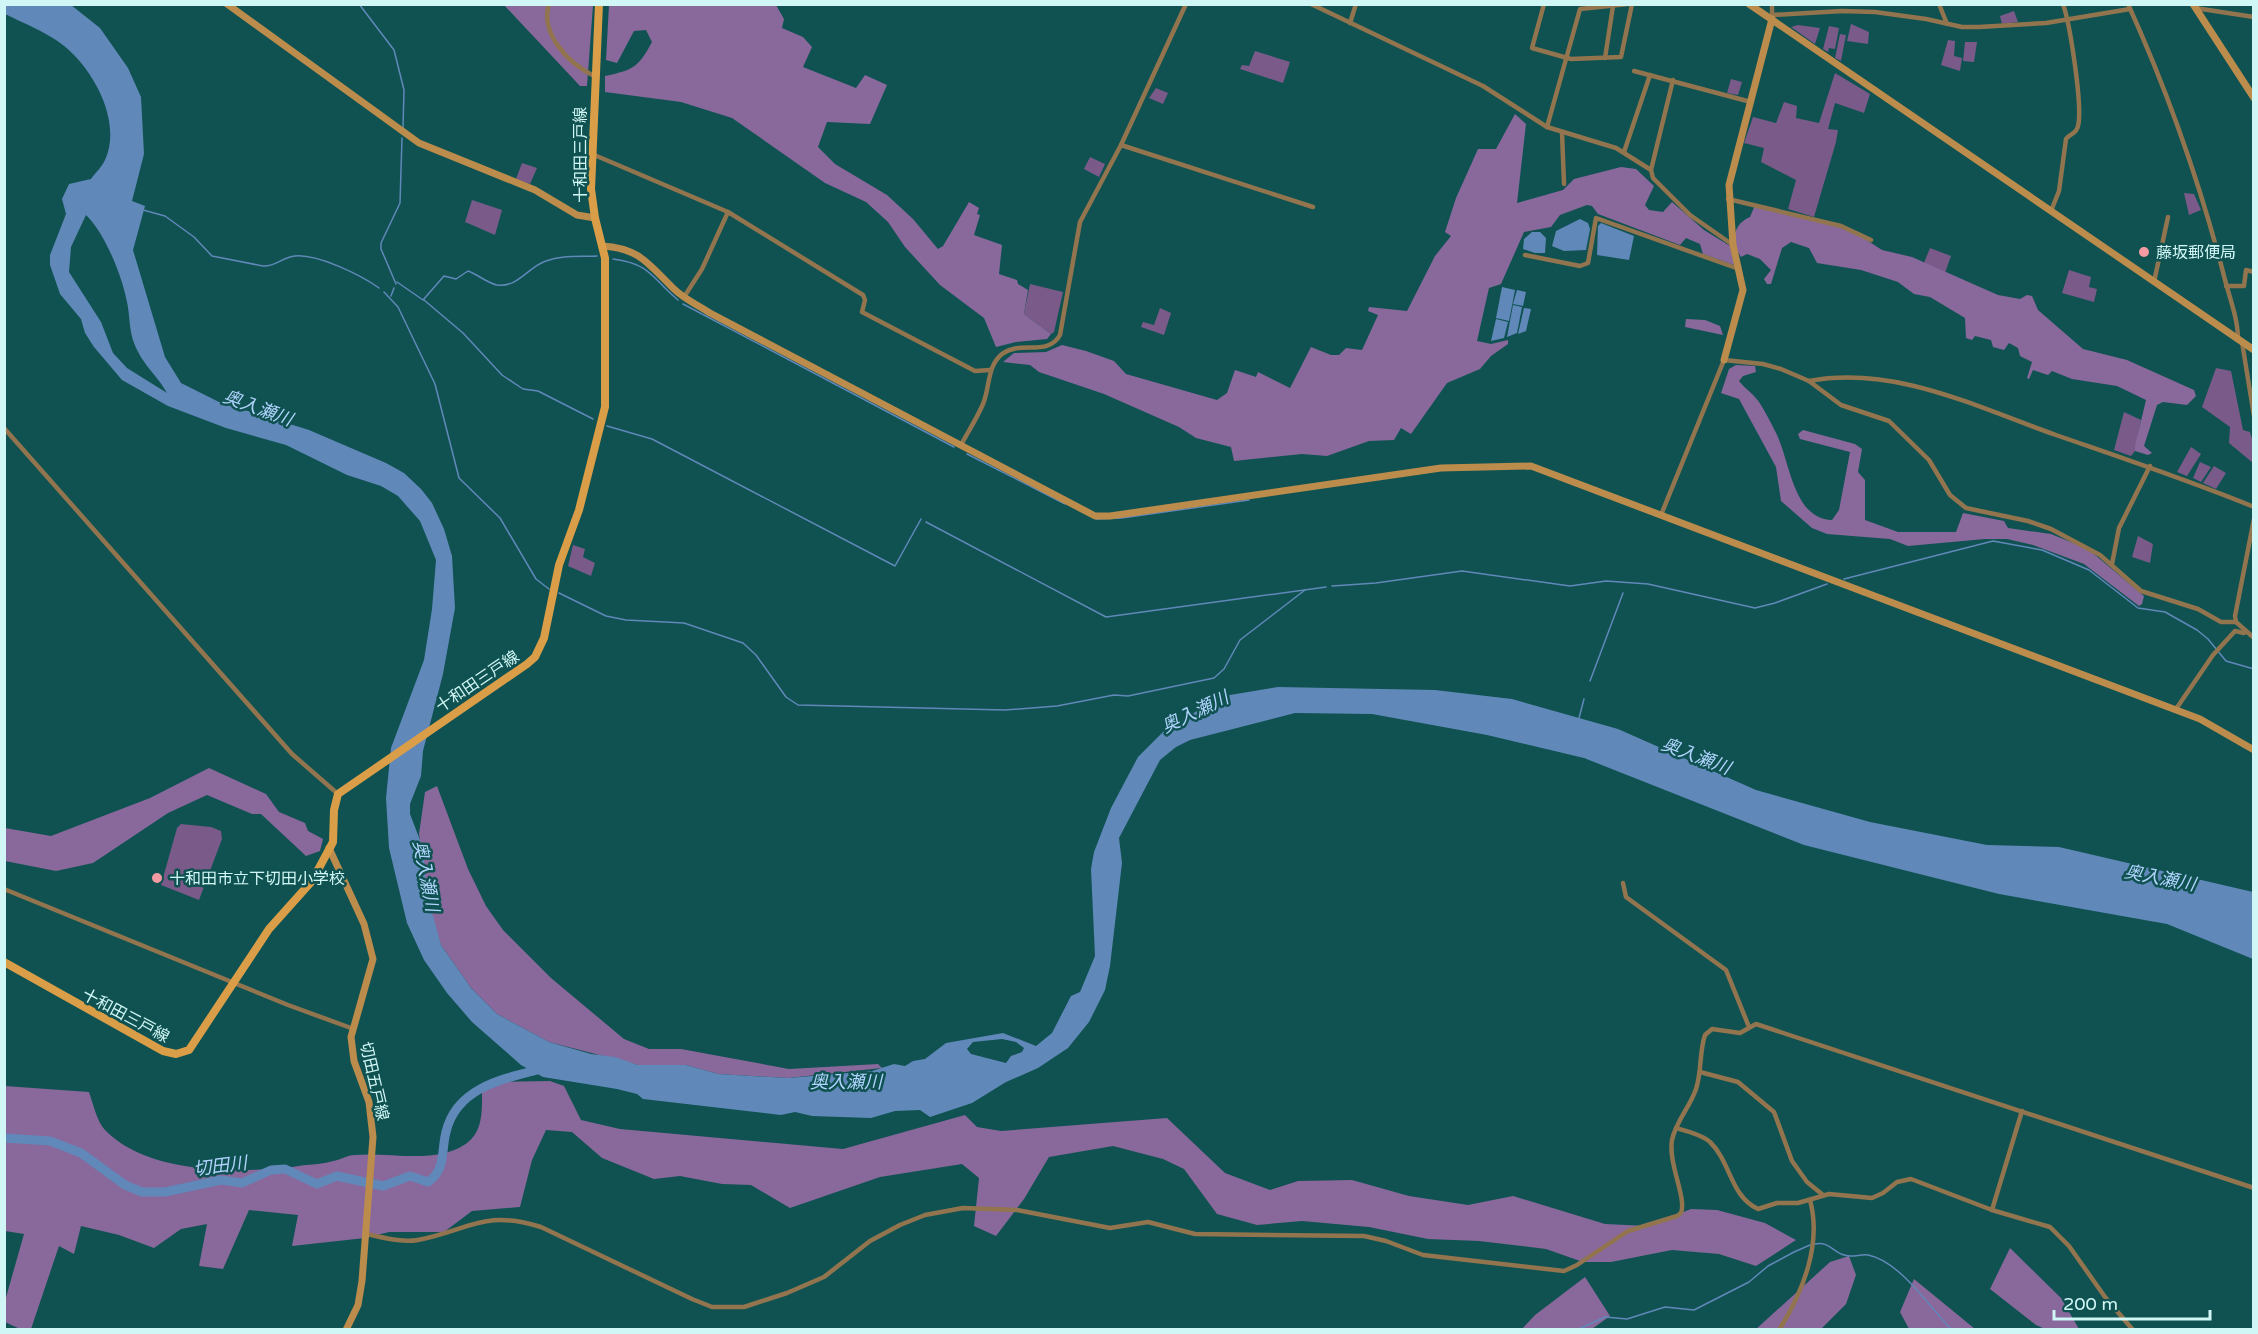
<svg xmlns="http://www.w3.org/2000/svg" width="2258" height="1334" font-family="'Varela Round','Noto Sans JP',sans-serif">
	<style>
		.green { fill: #795a89 }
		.forest { fill: #89689c }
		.water { fill: #6088b9; fill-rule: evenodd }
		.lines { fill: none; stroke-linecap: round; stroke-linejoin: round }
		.stream { stroke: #6088b9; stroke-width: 1.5 }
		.river { stroke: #6088b9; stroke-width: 9 }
		.street { stroke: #92754e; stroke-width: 4.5 }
		.secondary { stroke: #bb8c4c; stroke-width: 7 }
		.primary { stroke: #db9e48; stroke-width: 8 }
		.poi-dot { fill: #f49aa3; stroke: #0f5251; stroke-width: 2 }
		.labels { text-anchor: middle; stroke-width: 5; stroke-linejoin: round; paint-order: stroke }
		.street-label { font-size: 16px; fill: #d0f6f5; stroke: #0f5251 }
		.poi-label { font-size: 16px; fill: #d0f6f5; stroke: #0f5251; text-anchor: start }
		.water-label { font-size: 18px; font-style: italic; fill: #b1d4fe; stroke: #0f5251 }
	</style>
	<rect width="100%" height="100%" fill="#0f5251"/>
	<!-- green -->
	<g class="green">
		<path d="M 2014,11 L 2018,22 L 2002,24 L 2000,16 Z"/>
		<path d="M 1851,24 L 1869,32 L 1868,44 L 1847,41 Z"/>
		<path d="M 1798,25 L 1820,28 L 1815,44 L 1791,27 Z"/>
		<path d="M 1829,26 L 1839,28 L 1835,49 L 1829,48 L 1828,52 L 1823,49 Z"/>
		<path d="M 1840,34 L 1846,35 L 1841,61 L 1835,58 Z"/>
		<path d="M 1948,40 L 1955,41 L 1954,56 L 1962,58 L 1960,71 L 1941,65 Z"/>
		<path d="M 1965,42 L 1977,42 L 1974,62 L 1963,61 Z"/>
		<path d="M 1255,51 L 1290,62 L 1283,83 L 1240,69 L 1242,65 L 1249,66 Z"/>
		<path d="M 1835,73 L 1870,94 L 1864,113 L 1835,103 L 1828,129 L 1838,130 L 1836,142 L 1814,217 L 1788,209 L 1796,180 L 1761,162 L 1764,148 L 1744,143 L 1753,117 L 1776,123 L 1784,102 L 1797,106 L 1796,118 L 1819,123 Z"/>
		<path d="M 1731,79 L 1742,82 L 1738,95 L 1727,93 Z"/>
		<path d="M 1156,88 L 1168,93 L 1163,104 L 1149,98 Z"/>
		<path d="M 1090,157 L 1105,164 L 1099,177 L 1084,169 Z"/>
		<path d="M 522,163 L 537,168 L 530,184 L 516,179 Z"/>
		<path d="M 2184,193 L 2194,194 L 2201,210 L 2189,215 Z"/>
		<path d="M 472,200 L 502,210 L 495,235 L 465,222 Z"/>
		<path d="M 1930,248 L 1951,256 L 1945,273 L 1924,263 Z"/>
		<path d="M 2069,270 L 2091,277 L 2089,287 L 2097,289 L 2094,302 L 2062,293 Z"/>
		<path d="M 1030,284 L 1063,292 L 1054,332 L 1051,334 L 1024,314 Z"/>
		<path d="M 1160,308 L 1171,313 L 1164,335 L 1141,327 L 1143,322 L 1154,325 Z"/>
		<path d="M 2216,368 L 2231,371 L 2243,430 L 2250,432 L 2253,442 L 2253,463 L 2229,443 L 2230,427 L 2202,407 Z"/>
		<path d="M 2124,412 L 2141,420 L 2135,451 L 2131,456 L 2114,450 Z"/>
		<path d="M 2191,447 L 2201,454 L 2187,476 L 2177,472 Z"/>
		<path d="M 2200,462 L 2211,467 L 2201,482 L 2193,478 Z"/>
		<path d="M 2214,466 L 2226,473 L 2216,489 L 2203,483 Z"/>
		<path d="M 2138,536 L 2153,544 L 2150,563 L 2132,557 Z"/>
		<path d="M 573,545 L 585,549 L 583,557 L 595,563 L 591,576 L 568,566 Z"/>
		<path d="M 181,824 L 211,827 L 221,831 L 222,839 L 199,900 L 161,885 L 177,828 Z"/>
	</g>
	<!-- forest -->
	<g class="forest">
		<path d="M 504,5 L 593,5 L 587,86 L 580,86 Z"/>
		<path d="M 609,5 L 776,5 L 784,19 L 782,28 L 803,37 L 812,47 L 803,67 L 856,88 L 865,75 L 887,85 L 870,124 L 827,122 L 818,147 L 835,164 L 887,195 L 913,219 L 938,249 L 943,246 L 969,202 L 979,208 L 977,214 L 980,215 L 974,235 L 1002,245 L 999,274 L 1017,280 L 1018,284 L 1028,290 L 1024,314 L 1051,334 L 1047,339 L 1016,342 L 996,347 L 984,318 L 940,285 L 905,247 L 888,222 L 866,202 L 825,183 L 732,118 L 681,102 L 605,92 L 605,76 C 633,70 638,68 652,42 L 646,30 L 634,31 L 617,63 L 606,60 Z"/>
		<path d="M 1515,114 L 1526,124 L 1517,203 L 1563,190 L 1574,179 L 1621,167 L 1636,169 L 1654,186 L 1645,205 L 1649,210 L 1663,212 L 1672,202 L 1704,230 L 1730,246 L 1734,265 L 1703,254 L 1700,244 L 1686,238 L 1680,245 L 1598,214 L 1592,206 L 1587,205 L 1560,215 L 1551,227 L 1524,232 L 1501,284 L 1489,288 L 1477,341 L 1491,344 L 1508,340 L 1508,344 L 1491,356 L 1480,369 L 1447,383 L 1411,434 L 1401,428 L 1394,440 L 1369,441 L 1327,456 L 1302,454 L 1234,461 L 1231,447 L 1196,438 L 1179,427 L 1104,394 L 1039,372 L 1030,365 L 1003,362 L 1014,353 L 1046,352 L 1062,345 L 1086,351 L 1114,361 L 1126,374 L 1217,400 L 1227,393 L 1235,370 L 1256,377 L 1258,372 L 1290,388 L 1311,347 L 1331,355 L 1339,355 L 1346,348 L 1362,350 L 1378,315 L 1368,311 L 1369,307 L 1407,311 L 1435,256 L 1451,236 L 1445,232 L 1456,198 L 1478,149 L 1496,149 Z"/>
		<path d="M 1755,205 L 1838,227 L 1859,235 L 1882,250 L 1912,257 L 1998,295 L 2020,299 L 2027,295 L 2032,296 L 2038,310 L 2083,349 L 2127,360 L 2194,390 L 2196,396 L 2187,405 L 2163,402 L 2157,405 L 2144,446 L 2152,453 L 2148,455 L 2135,451 L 2135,446 L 2146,400 L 2117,386 L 2072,379 L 2052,371 L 2048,375 L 2033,370 L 2029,379 L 2027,378 L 2032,362 L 2020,356 L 2018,348 L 2009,343 L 2004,350 L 1993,347 L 1991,340 L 1975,336 L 1972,340 L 1966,338 L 1965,318 L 1930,297 L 1914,294 L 1898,282 L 1861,270 L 1817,263 L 1809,248 L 1791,242 L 1782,248 L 1771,284 L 1767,284 L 1764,279 L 1771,270 L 1760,259 L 1747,254 L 1741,257 C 1730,242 1733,224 1750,217 Z"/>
		<path d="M 1686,319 L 1705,320 L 1720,326 L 1723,335 L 1685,327 Z"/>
		<path d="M 1736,365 L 1755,366 L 1756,372 L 1743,376 L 1739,381 C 1745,389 1754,394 1759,402 C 1765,411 1770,421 1775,431 C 1790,458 1792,519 1832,520 L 1839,510 L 1850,452 L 1800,439 L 1798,434 L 1803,430 L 1855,444 L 1862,449 L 1858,472 L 1865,480 L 1865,520 L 1898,532 L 1956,532 L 1963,513 L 2004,521 L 2008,528 L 2051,534 L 2088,549 L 2144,596 L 2142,604 L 2139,606 L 2084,564 L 2033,545 L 2007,539 L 1985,539 L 1908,546 L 1890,539 L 1827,534 L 1812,528 L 1781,501 L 1776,467 L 1739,399 L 1721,393 L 1729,369 Z"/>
		<path d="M 209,768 L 266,794 L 279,812 L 305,823 L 308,831 L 323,839 L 320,851 L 306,856 L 261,814 L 252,814 L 207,795 L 168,813 L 93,863 L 56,871 L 5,861 L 5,828 L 51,836 L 150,798 Z"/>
		<path d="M 437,786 L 468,869 L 486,906 L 503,930 L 551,978 L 624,1039 L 649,1049 L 681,1049 L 789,1069 L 878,1064 L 882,1068 L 788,1078 L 718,1074 L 686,1065 L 638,1065 L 549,1042 L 497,1014 L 471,988 L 441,945 L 436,932 L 427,894 L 419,834 L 425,792 Z"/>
		<path d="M 550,1081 L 564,1086 L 581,1120 L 620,1129 L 843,1149 L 965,1115 L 977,1127 L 1001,1131 L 1167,1118 L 1225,1173 L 1270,1190 L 1298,1181 L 1352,1180 L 1409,1196 L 1468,1205 L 1513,1196 L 1605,1224 L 1648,1226 L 1691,1209 L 1717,1210 L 1765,1223 L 1796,1240 L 1756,1266 L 1719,1254 L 1672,1250 L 1611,1262 L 1583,1262 L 1546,1249 L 1479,1241 L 1428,1239 L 1369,1227 L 1302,1221 L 1257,1225 L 1217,1214 L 1184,1169 L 1163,1159 L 1113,1146 L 1049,1157 L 1024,1199 L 996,1236 L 974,1226 L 979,1178 L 962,1164 L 880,1177 L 790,1208 L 751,1185 L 722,1184 L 680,1176 L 654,1179 L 602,1158 L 572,1132 L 546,1130 L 532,1160 L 520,1207 L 472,1211 L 444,1232 L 389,1232 L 365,1238 L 292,1246 L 298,1215 L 249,1210 L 223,1269 L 199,1266 L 207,1224 L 181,1229 L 154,1248 L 119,1235 L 81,1226 L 74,1254 L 59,1246 L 31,1329 L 20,1329 L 5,1322 L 5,1301 L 24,1234 L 5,1231 L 5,1086 L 89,1092 C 93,1103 97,1122 105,1130 C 149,1176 247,1174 306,1165 C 315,1164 324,1164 333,1161 C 340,1160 347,1155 355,1155 C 389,1152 427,1163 459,1148 C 484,1136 482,1113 482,1089 L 498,1082 Z"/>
		<path d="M 2010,1248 L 2061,1298 L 2079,1329 L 2045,1329 L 2036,1325 L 1990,1289 Z"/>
		<path d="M 1849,1256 L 1856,1275 L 1846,1304 L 1821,1329 L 1755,1330 L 1830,1262 Z"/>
		<path d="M 1585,1277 L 1610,1316 L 1592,1329 L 1522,1329 L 1535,1315 Z"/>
		<path d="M 1914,1279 L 1975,1329 L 1909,1329 L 1900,1312 Z"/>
	</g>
	<!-- water -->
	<g class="water">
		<path d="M 5,5 L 71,5 L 100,28 L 128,68 L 141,97 L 144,154 L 132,201 L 145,206 L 133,250 L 165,357 L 181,383 L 219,402 L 309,430 L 386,463 L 404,473 L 421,489 L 432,503 L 444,529 L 452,556 L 455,608 L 443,674 L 423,751 L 421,776 L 410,804 L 410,814 L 423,848 L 427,894 L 441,945 L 471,988 L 497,1014 L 549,1042 L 591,1054 L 615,1057 L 638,1065 L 686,1065 L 718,1074 L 788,1078 L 872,1071 L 894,1064 L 905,1066 L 913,1061 L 925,1059 L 946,1043 L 1003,1033 L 1036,1046 L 1052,1033 L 1071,996 L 1080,992 L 1095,956 L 1091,869 L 1094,852 L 1111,808 L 1138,757 L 1164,731 L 1202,708 L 1230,695 L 1278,687 L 1435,690 L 1512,699 L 1618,729 L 1756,790 L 1870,822 L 1987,845 L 2059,847 L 2253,892 L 2253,959 L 2167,924 L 1999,894 L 1804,845 L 1584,758 L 1487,735 L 1372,714 L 1295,713 L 1190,740 L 1176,747 L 1160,760 L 1119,838 L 1122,863 L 1110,966 L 1105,990 L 1089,1022 L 1068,1048 L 1038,1068 L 1006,1082 L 972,1103 L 930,1117 L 920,1110 L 895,1111 L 871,1118 L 812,1116 L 795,1112 L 781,1115 L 643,1099 L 637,1094 L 617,1089 L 543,1077 L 521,1065 L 472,1022 L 447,993 L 424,960 L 407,923 L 389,848 L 386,798 L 391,748 L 424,660 L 432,609 L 436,560 L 420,521 L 398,496 L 381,486 L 347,475 L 286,445 L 226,428 L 168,406 L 122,380 L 94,347 L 85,333 L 81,319 L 60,294 L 50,265 L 50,255 L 66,214 L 62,199 L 69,184 L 91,179 C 95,173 102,167 105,160 C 121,125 98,79 73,54 C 55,35 27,25 5,14 ZM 86,215 C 105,233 122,276 127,302 C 130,316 129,330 134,343 C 143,366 158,376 167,393 L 127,368 L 113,353 L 101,322 L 69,272 L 71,247 ZM 1002,1039 L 1016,1042 L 1024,1048 L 1022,1052 L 1011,1056 L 1006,1063 L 971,1054 L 967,1049 L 973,1042 Z"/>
		<path d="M 1580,219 L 1588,223 L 1590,229 L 1586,250 L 1564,251 L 1552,246 L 1556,231 Z"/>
		<path d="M 1601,223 L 1634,236 L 1629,260 L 1597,255 L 1598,226 Z"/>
		<path d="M 1532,232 L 1540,232 L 1546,238 L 1545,253 L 1535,253 L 1523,249 L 1524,239 Z"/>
		<path d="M 1502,287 L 1515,290 L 1509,321 L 1496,318 Z"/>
		<path d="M 1517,290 L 1526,292 L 1523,306 L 1513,304 Z"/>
		<path d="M 1513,305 L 1522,307 L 1517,333 L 1507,337 Z"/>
		<path d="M 1524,308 L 1531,309 L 1526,331 L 1518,334 Z"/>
		<path d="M 1496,319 L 1508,322 L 1504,338 L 1491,341 Z"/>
	</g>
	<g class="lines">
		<!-- stream -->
		<g class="stream">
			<path d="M 359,4 L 394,50 L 404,90 L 403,128"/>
			<path d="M 143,210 L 165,216 L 194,237 L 212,256 L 263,266 C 275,267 283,257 295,256 C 318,254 361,275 379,288"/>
			<path d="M 613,259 C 652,264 652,279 678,300"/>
			<path d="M 397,282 L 423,300 L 444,276 L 456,279 L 468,271 C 477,274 487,283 497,285 C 518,288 529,266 546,261 C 562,255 580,257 597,256"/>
			<path d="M 396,284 L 381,249 L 381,243 L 400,203 L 402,138"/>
			<path d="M 384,292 L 398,307 L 435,384 L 459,478 L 500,518 L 536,579 L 549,589"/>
			<path d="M 391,296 L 394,288"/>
			<path d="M 424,300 L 463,333 L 502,375 L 523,389 L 538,391 L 593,419"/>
			<path d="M 683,304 L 954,447"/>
			<path d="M 607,426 L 652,439 L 895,566 L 921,519"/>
			<path d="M 967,454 L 1065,504"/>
			<path d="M 1096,519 L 1122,518 L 1249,500"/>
			<path d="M 926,522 L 1106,617 L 1326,587"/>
			<path d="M 1844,579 L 1993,541 L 2042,550 L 2089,570 L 2138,608 L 2165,612 L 2197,630 L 2208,639 L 2226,661 L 2254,669"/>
			<path d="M 1332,586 L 1376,583 L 1462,571 L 1570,586 L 1606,581 L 1648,584 L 1755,608 L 1775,603 L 1827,584"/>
			<path d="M 559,593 L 606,616 L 626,620 L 684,623 L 743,643 L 756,655 L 786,697 L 798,705 L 1005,710 L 1057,706 L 1114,695 L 1128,696 L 1214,678 L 1224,669 L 1240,640 L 1305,590"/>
			<path d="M 1590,681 L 1623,593"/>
			<path d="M 1579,718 L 1584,699"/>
			<path d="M 1815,1244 C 1829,1241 1833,1252 1844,1255 C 1852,1258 1860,1254 1868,1255 C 1900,1261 1930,1308 1952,1330"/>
			<path d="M 1577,1330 L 1605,1317 L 1627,1319 L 1665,1307 L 1694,1310 L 1749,1282 L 1768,1266 L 1794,1252 L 1810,1245"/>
		</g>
		<!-- river -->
		<path class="river" d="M 4,1138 L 50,1141 L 81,1153 L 125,1185 L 142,1192 L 165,1192 L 221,1180 L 242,1183 L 271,1170 L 285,1169 L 317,1184 L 337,1176 L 383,1186 L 410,1176 L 428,1182 C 446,1170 441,1151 446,1132 C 457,1086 506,1078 545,1068"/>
		<!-- street -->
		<g class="street">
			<path d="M 549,4 C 540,34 568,63 594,76"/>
			<path d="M 1311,4 L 1483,86 L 1547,127 L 1616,148 L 1651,170 L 1653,178 L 1690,215 L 1733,245"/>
			<path d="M 1544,4 L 1532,48 L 1571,59 L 1621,57 L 1632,4"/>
			<path d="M 1772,4 L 1772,17"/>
			<path d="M 1939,4 L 1947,24"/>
			<path d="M 2128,4 C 2167,90 2199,181 2223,272 C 2228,294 2238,317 2238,339"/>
			<path d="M 2195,8 L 2254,17"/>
			<path d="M 1772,15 L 1842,11 L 1875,12 L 1926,19 L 1962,27 L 1979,27 L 2046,23 L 2130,9"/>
			<path d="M 1350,23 L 1356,4"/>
			<path d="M 1605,58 L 1613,6"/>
			<path d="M 1634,71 L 1751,102"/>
			<path d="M 1547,127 L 1580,9 L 1628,4"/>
			<path d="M 1562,132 L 1564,184"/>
			<path d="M 1121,145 L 1313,207"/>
			<path d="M 1624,152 L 1650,75"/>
			<path d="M 592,154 L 728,212 L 863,295 L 865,300 L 862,312 L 975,371 L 990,370"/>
			<path d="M 1651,170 L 1673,80"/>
			<path d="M 1728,199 L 1841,226 L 1871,240"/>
			<path d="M 2051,211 L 2059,191 L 2066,139 C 2070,133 2076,135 2078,126 C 2083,107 2070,24 2063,4"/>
			<path d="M 1525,255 L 1580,266 L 1588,263 L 1596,218 L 1739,269"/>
			<path d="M 2154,282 L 2168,217"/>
			<path d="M 2226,286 L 2244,286 L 2246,270 L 2254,272"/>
			<path d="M 684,297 L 702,269 L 728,212"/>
			<path d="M 2242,342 L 2254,416"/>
			<path d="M 1809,381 C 1895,365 1976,407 2056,435 C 2122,458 2188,480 2254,507"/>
			<path d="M 4,428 L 292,754 L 338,794"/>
			<path d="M 961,445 C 968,432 977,418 983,404 C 990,387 987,366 1002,354 C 1020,340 1048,357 1060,335 L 1080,222 L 1121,145 L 1186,4"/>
			<path d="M 1661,515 L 1724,360 L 1763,364 L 1781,369 L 1809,381 L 1841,405 L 1889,421 L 1929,460 L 1950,495 L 1966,508 L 2028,521 L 2051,529 L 2100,555 L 2141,591 L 2198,609 L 2221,622 L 2236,622"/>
			<path d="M 2254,519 L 2235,616 L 2236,622 L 2254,638"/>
			<path d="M 2112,564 L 2119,528 L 2150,466"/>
			<path d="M 2176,709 L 2213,655 L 2235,631 L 2244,633"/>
			<path d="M 1623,883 L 1626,897 L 1726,970 L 1749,1027"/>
			<path d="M 4,889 L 288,1005 L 351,1028"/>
			<path d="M 1700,1072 L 1738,1082 L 1774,1112 L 1792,1161 L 1807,1182 L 1823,1195"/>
			<path d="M 1676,1128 C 1687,1131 1703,1135 1710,1142 C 1731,1162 1730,1196 1758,1209 L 1777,1203 L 1798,1203 L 1829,1194 L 1872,1198 L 1883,1193 L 1897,1182 L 1911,1179 L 1992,1210 L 2050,1227 L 2069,1246 L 2105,1297 L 2133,1330"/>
			<path d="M 1992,1210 L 2022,1111"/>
			<path d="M 366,1234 C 382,1237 401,1243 418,1240 C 469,1230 485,1209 541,1227 L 692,1299 L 712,1307 L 744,1307 L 787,1293 L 824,1277 L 870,1241 L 900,1225 L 925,1215 L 963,1208 L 1017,1210 L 1110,1228 L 1148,1222 L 1195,1234 L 1364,1236 L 1386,1241 L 1423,1255 L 1564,1271 L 1577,1265 L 1628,1231 L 1677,1216 L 1681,1213 C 1687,1198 1668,1164 1672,1140 C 1676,1121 1690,1107 1696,1089 C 1702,1071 1699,1053 1705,1035 L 1712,1029 L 1740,1033 L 1756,1024 L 2254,1188"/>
			<path d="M 1779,1330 C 1803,1292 1822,1244 1810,1200"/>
		</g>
		<!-- secondary -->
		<g class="secondary">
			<path d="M 227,4 L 419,143 L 535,190 L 577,215 L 595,218"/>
			<path d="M 1749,4 L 2254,350"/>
			<path d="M 2193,4 L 2254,98"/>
			<path d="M 602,246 C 640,248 649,265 674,289 C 684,299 698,305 710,313 L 1095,516 L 1110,516 L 1441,468 L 1531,466 L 2200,719 L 2254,750"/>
			<path d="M 1724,360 L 1743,290 L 1733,245 L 1729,185 L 1772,19"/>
			<path d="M 329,848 L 364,924 L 373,959 L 351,1037 L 354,1061 L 369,1102 L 373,1137 L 362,1281 L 358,1305 L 346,1330"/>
		</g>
		<!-- primary -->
		<path class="primary" d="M 4,962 L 163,1051 L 176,1054 L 189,1050 L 269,929 L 312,881 L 333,842 L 334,810 L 338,794 L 527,664 L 535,657 L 544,638 L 559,565 L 579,510 L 605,407 L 605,258 L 595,218 L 591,189 L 599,4"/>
	</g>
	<!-- markers -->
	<g class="poi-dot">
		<circle cx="2144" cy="252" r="6"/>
		<circle cx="157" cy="878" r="6"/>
	</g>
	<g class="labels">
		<!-- street labels -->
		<g class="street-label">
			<text transform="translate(580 155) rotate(-90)" y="6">十和田三戸線</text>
			<text transform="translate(477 681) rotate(-34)" y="6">十和田三戸線</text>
			<text transform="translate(126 1015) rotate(28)" y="6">十和田三戸線</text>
			<text transform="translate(375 1081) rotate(77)" y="6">切田五戸線</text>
		</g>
		<!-- poi labels -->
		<g class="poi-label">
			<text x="2156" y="258">藤坂郵便局</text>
			<text x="169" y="884">十和田市立下切田小学校</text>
		</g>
		<!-- water labels -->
		<g class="water-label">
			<text transform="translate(258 408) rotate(20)" y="6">奥入瀬川</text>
			<text transform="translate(1195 712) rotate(-26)" y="6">奥入瀬川</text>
			<text transform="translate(1696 756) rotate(21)" y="6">奥入瀬川</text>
			<text transform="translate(426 876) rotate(79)" y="6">奥入瀬川</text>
			<text transform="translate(2160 878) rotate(11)" y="6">奥入瀬川</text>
			<text x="846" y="1088">奥入瀬川</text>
			<text transform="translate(220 1166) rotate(-7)" y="6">切田川</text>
		</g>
	</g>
	<!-- border -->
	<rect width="2258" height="1334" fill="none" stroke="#d0f6f5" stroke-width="12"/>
	<!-- scale -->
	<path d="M2054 1310v9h156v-9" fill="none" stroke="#d0f6f5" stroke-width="3"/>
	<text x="2063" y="1310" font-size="18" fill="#d0f6f5" stroke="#0f5251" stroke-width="4.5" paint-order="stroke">200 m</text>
</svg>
